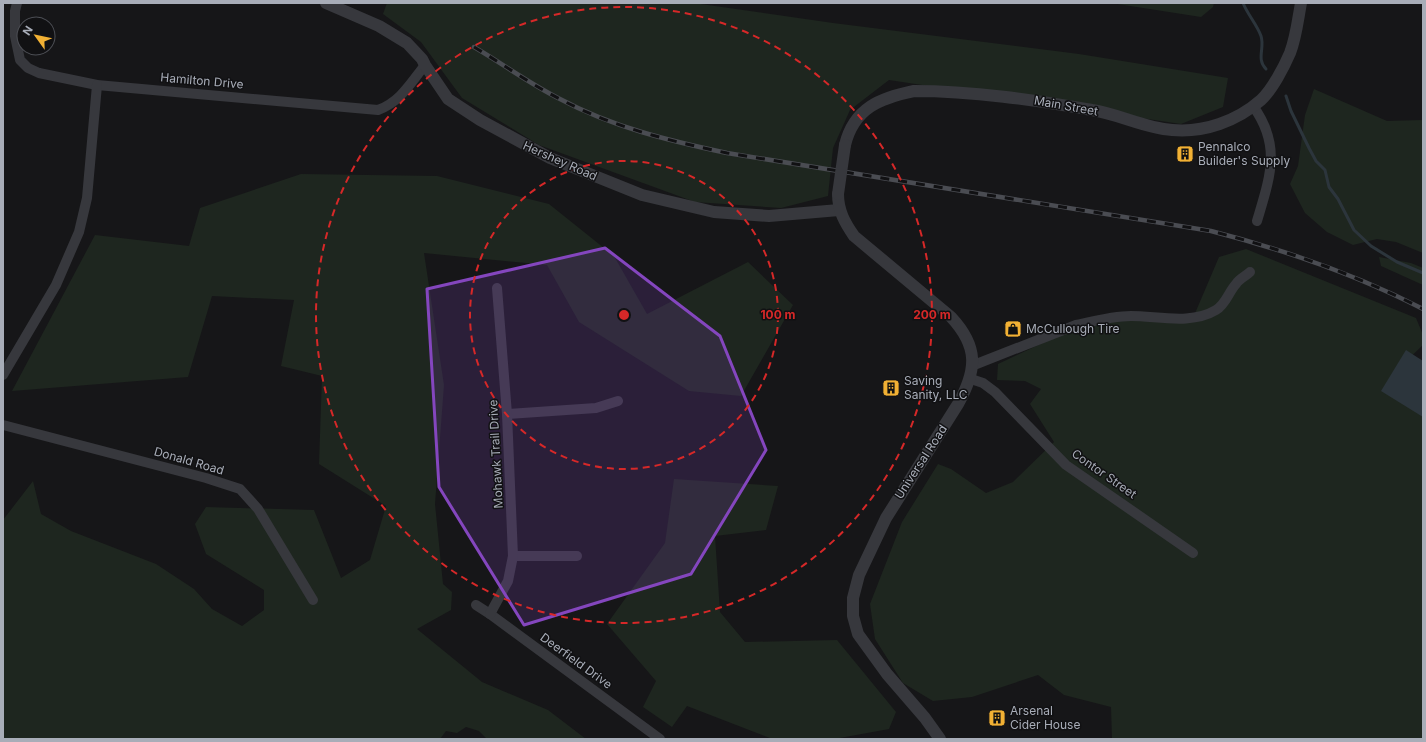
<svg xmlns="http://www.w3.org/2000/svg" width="1426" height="742" font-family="Inter,sans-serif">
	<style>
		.green { fill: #1e261f }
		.water { fill: #2c353c }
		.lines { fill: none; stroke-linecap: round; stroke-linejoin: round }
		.stream { stroke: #2c353c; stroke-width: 3 }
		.minor { stroke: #37383d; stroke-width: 10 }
		.tertiary { stroke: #37383d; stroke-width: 12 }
		.rail-casing { stroke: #4a4c52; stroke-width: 4.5 }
		.rail { stroke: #111113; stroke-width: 3; stroke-dasharray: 9; stroke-linecap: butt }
		.tertiary-bridge { stroke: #37383d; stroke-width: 12 }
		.marked { fill: #8446be; fill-opacity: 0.2; stroke: #8446be; stroke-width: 3; stroke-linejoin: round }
		.ring { fill: none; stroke: #d62828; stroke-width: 2; stroke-dasharray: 7 5 }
		.labels { text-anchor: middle; stroke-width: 3; stroke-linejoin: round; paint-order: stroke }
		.street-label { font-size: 12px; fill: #a8adb8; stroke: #111113 }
		.poi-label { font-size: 12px; fill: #a8adb8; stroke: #111113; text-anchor: start }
		.centre { fill: #d62828; stroke: #111113; stroke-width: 2 }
		.ring-label { font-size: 12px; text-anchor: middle; font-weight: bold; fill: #d62828; stroke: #111113; stroke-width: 3; stroke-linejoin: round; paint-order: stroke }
	</style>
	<rect width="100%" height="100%" fill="#161618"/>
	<!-- green -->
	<g class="green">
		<path d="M 387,3 L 694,3 L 833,23 L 1079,54 L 1228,78 L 1223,107 L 1181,124 L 889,80 L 850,110 L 833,148 L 828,196 L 781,208 L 695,202 L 539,145 L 462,98 L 421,42 L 383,14 Z"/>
		<path d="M 1111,3 L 1214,3 L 1213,7 L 1201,17 Z"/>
		<path d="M 1314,89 L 1387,121 L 1423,120 L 1423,253 L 1396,242 L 1377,239 L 1353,245 L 1327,232 L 1305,213 L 1290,184 L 1298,166 L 1305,115 Z"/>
		<path d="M 301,174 L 437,176 L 549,204 L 614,256 L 647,314 L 748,262 L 793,305 L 741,396 L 689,391 L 579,322 L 547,265 L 424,253 L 444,385 L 435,504 L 443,584 L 452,592 L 451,610 L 417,629 L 482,682 L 548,710 L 586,739 L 487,739 L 479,731 L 466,727 L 457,733 L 446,731 L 440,739 L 3,739 L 3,520 L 33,481 L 41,514 L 71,531 L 156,564 L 194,589 L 212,609 L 242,626 L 264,610 L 264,590 L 206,554 L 195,524 L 206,507 L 314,510 L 341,578 L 370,560 L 386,506 L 319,464 L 322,376 L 281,366 L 294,300 L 212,296 L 188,377 L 12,391 L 95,235 L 189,246 L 200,208 Z"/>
		<path d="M 1246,249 L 1416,318 L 1423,335 L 1423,345 L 1400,367 L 1423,411 L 1423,739 L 1112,739 L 1111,707 L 1064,695 L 1038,675 L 972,697 L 933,701 L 903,683 L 875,639 L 870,604 L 902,522 L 938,464 L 951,469 L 986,493 L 1013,482 L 1054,442 L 1030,404 L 1041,389 L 1025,381 L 997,380 L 998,364 L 1102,315 L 1193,318 L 1219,257 Z"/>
		<path d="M 1379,257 L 1411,263 L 1423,268 L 1423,285 L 1381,266 Z"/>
		<path d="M 674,479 L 778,486 L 766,530 L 715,536 L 720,612 L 745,642 L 837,640 L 896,712 L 889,729 L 834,739 L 770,738 L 687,706 L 672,727 L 643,707 L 656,681 L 607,624 L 665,543 Z"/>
	</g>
	<!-- water -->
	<path class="water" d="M 1406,350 L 1423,361 L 1423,417 L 1381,391 Z"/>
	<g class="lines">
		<!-- stream -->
		<g class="stream">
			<path d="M 1243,3 C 1248,15 1257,25 1261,36 C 1265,48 1256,59 1266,69"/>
			<path d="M 1286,96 L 1291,111 L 1309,148 L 1316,161 L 1325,170 L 1329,187 L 1338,199 L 1354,230 L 1371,246 L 1397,262 L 1423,273"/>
		</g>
		<!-- minor -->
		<g class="minor">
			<path d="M 17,3 L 15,11 L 15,36 L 20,60 L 28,68 L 39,73 L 97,85 L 378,110 C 400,102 410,84 425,65"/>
			<path d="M 1253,106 C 1282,146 1270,177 1257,221"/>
			<path d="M 974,365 L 1076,325 C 1094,321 1113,316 1131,316 C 1158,316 1191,325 1216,310 C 1226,304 1228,293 1236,284 C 1239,279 1246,276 1250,272"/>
			<path d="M 3,375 L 56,285 L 79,232 L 87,198 L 97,85"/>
			<path d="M 971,379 L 983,383 L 995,392 L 1066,465 L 1193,553"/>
			<path d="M 507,414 L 596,408 L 618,401"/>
			<path d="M 3,425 L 206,478 L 240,489 L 258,509 L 313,600"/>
			<path d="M 513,556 L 577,556"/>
			<path d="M 476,605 L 490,614 L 660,739"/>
			<path d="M 490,614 L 508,581 L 513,556 L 507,414 L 497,288"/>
		</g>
		<!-- tertiary -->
		<g class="tertiary">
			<path d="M 326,3 L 379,26 L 407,43 L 422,59 L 425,65 L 448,99 L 480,120 L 550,158 L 642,195 L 714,212 L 769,216 L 839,210"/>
			<path d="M 845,145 C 854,108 880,98 914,91 C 973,91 1034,100 1092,110 C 1119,114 1144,128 1172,130 C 1204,133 1237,121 1261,100 C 1272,90 1284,67 1290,53 C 1296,38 1298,19 1301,3"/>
			<path d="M 838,194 C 838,211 845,223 854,236 L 951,317 C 979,347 977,370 958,404 L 886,518 L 859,575 L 853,598 L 853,616 L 858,634 L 887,674 L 925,718 L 940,739"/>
		</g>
		<!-- rail casing -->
		<g class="rail-casing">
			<path id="rail" d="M 474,47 C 503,64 530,84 560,99 C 612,127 670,141 727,153 L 1211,231 C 1285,250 1355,274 1423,309"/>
		</g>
		<!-- rail -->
		<use href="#rail" class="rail"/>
		<!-- tertiary-bridge -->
		<path class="tertiary-bridge" d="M 838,194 L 845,145"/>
	</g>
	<!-- marked area -->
	<path class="marked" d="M 605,248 L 720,336 L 766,450 L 691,574 L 524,625 L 439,487 L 427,289 Z"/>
	<!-- distance rings -->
	<g class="ring">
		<circle cx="624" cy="315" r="154"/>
		<circle cx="624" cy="315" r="308"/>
	</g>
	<!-- icons -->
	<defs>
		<g id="building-square" transform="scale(0.9)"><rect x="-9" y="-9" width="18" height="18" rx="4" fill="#f2b134" stroke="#111113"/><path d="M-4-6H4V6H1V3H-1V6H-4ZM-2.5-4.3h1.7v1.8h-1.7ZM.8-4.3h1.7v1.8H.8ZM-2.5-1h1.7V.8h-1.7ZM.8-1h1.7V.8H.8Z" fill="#111"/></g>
		<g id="shop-square" transform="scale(0.9)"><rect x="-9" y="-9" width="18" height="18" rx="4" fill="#f2b134" stroke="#111113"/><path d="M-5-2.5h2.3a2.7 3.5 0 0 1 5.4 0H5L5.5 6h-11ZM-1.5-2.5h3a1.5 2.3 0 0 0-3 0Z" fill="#111"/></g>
	</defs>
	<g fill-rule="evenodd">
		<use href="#building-square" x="1185" y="154"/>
		<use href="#shop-square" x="1013" y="329"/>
		<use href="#building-square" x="891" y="388"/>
		<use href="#building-square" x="997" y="718"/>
	</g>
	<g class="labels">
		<!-- street labels -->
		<g class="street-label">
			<text transform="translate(202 81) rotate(5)" y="4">Hamilton Drive</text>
			<text transform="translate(1066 106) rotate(10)" y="4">Main Street</text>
			<text transform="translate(560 161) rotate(24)" y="4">Hershey Road</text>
			<text transform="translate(496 454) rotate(-93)" y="4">Mohawk Trail Drive</text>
			<text transform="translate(189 461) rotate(16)" y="4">Donald Road</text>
			<text transform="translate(921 462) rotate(-57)" y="4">Universal Road</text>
			<text transform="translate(1104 474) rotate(35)" y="4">Contor Street</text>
			<text transform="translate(576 661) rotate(36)" y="4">Deerfield Drive</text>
		</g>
		<!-- poi labels -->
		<g class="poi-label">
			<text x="1198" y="151">Pennalco<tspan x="1198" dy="14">Builder's Supply</tspan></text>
			<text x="1026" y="333">McCullough Tire</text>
			<text x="904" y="385">Saving<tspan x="904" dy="14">Sanity, LLC</tspan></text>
			<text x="1010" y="715">Arsenal<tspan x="1010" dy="14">Cider House</tspan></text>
		</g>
	</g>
	<circle cx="624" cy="315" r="6" class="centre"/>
	<g class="ring-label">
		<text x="778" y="319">100 m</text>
		<text x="932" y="319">200 m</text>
	</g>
	<!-- border -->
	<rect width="1426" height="742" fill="none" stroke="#a8adb8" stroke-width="8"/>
	<!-- north arrow -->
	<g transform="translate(36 36) rotate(303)"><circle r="19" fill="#111113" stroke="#4d4f55"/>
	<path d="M0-3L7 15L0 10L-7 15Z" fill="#f2b134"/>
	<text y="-6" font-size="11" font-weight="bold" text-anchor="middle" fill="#a8adb8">N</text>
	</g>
</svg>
